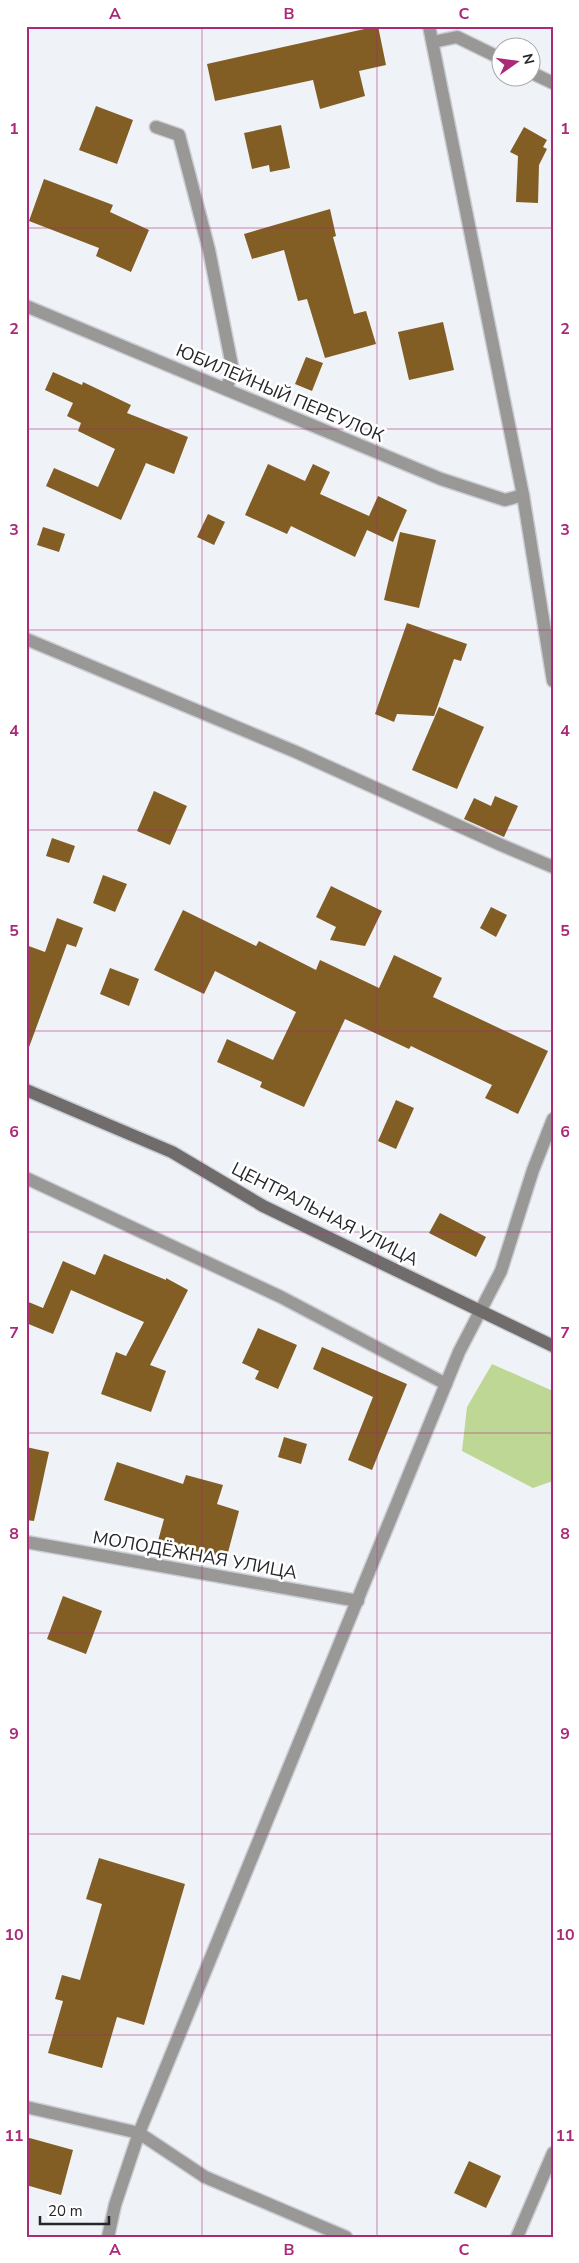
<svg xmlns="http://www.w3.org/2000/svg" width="579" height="2263" font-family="'Nunito Sans',sans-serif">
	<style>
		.green { fill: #bfd795 }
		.building { fill: #825d24 }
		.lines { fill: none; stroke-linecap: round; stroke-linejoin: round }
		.street-casing { stroke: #cbced3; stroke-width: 15 }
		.secondary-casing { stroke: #cbced3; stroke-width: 15 }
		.street { stroke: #9a9897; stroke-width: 12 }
		.secondary { stroke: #706c6c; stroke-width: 12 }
		.grid { fill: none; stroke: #aa2a77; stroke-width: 1; stroke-opacity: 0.55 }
		.labels { text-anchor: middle; stroke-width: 5; stroke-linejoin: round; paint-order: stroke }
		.street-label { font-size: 18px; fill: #252628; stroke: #fff }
		.neatline { fill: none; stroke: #aa2a77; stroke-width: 2 }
		.grid-label { font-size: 16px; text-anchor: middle; font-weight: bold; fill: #aa2a77 }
	</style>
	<rect width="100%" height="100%" fill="#eff3f8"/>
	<!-- green -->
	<path class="green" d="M 492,1364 L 553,1391 L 553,1481 L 533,1488 L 462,1451 L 467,1407 Z"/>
	<!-- building -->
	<g class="building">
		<path d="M 378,26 L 386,65 L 359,71 L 365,96 L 320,109 L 313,80 L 215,101 L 207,64 Z"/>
		<path d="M 96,106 L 133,120 L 117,164 L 79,150 Z"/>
		<path d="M 281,125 L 290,168 L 270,172 L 269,165 L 252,169 L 244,133 Z"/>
		<path d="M 524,127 L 547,140 L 543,147 L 547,149 L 539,165 L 538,203 L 516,202 L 518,156 L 510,152 Z"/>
		<path d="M 44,179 L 113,205 L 110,212 L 149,230 L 131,272 L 96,256 L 99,248 L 29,221 Z"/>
		<path d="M 330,209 L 336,236 L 333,237 L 354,314 L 366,311 L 376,344 L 325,358 L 307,299 L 298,301 L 284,250 L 252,259 L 244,234 Z"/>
		<path d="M 443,322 L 454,370 L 409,380 L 398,332 Z"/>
		<path d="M 306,357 L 323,363 L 312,391 L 295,384 Z"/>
		<path d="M 53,372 L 82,385 L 83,382 L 131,405 L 127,413 L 188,437 L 174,474 L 146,463 L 121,520 L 46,486 L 54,468 L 98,487 L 115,449 L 78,431 L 81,423 L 67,416 L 73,403 L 45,390 Z"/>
		<path d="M 268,464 L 305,481 L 313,464 L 330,472 L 320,494 L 369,516 L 378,496 L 407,510 L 393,542 L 367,530 L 355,557 L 291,526 L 287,534 L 245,515 Z"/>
		<path d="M 208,514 L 225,522 L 214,545 L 197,537 Z"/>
		<path d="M 43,527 L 65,534 L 59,552 L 37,545 Z"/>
		<path d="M 400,532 L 436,540 L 419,608 L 384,600 Z"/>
		<path d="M 407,623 L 467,644 L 461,661 L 454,659 L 434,716 L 397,714 L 394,722 L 375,714 Z"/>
		<path d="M 439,707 L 484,727 L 457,789 L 412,770 Z"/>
		<path d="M 154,791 L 187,806 L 170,845 L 137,831 Z"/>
		<path d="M 495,796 L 518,806 L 504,837 L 464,819 L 474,798 L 491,806 Z"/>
		<path d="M 52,838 L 75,846 L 69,863 L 46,856 Z"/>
		<path d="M 103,875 L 127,884 L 115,912 L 93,903 Z"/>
		<path d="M 331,886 L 382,911 L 365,946 L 330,940 L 336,927 L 316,917 Z"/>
		<path d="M 491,907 L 507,915 L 496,937 L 480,928 Z"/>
		<path d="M 183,910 L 256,946 L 259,941 L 316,970 L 320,960 L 379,988 L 394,955 L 442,978 L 433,997 L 548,1051 L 518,1114 L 485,1098 L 492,1085 L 411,1046 L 409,1049 L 345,1019 L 304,1107 L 260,1087 L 262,1082 L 217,1062 L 227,1039 L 273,1060 L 296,1012 L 215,971 L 204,994 L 154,970 Z"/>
		<path d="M 57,918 L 83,928 L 76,947 L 67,944 L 28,1050 L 26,1050 L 26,945 L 45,952 Z"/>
		<path d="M 110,968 L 139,979 L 129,1006 L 100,994 Z"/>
		<path d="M 396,1100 L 414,1108 L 396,1149 L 378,1141 Z"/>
		<path d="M 440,1213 L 486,1237 L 476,1257 L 429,1233 Z"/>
		<path d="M 104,1254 L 166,1280 L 166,1278 L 188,1290 L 150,1365 L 166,1371 L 151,1412 L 101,1394 L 116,1352 L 126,1356 L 144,1322 L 71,1290 L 53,1334 L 26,1323 L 26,1301 L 43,1308 L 63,1261 L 95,1275 Z"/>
		<path d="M 258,1328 L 297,1345 L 278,1389 L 255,1379 L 259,1371 L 242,1363 Z"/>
		<path d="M 322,1347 L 407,1384 L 372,1470 L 348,1460 L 373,1397 L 313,1369 Z"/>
		<path d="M 284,1437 L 307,1444 L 301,1464 L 278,1457 Z"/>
		<path d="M 26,1447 L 49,1452 L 34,1521 L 26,1520 Z"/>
		<path d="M 117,1462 L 183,1484 L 186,1475 L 223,1485 L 217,1504 L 239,1511 L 226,1560 L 158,1541 L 164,1519 L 104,1500 Z"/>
		<path d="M 63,1596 L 102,1611 L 86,1654 L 47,1639 Z"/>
		<path d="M 99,1858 L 185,1884 L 144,2025 L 117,2017 L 102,2068 L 48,2053 L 63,2001 L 55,1999 L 62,1975 L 80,1980 L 102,1904 L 86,1899 Z"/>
		<path d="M 26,2137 L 73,2150 L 61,2195 L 26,2185 Z"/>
		<path d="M 469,2161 L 501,2176 L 486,2208 L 454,2193 Z"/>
	</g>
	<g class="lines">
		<!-- street casing -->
		<g class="street-casing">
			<g id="street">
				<path d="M 429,26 L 523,495 L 553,681"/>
				<path d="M 433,42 L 457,37 L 502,59"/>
				<path d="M 532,73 L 553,83"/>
				<path d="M 156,127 L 179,135 L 209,250 L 233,371 L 226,389"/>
				<path d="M 26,306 L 441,479 L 505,500 L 523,495"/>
				<path d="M 26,639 L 296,752 L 501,845 L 553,867"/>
				<path d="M 26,1178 L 281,1297 L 446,1384"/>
				<path d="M 26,1542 L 358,1601"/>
				<path d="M 26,2107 L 139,2133 L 205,2177 L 346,2237"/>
				<path d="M 108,2237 L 115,2205 L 139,2133 L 459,1352 L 501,1271 L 533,1170 L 553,1119"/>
				<path d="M 517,2237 L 553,2153"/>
			</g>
		</g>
		<!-- secondary casing -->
		<g class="secondary-casing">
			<path id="secondary" d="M 26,1090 L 172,1152 L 263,1206 L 553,1346"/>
		</g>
		<!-- street -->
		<use href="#street" class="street"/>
		<!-- secondary -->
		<use href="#secondary" class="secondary"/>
	</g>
	<!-- grid -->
	<path class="grid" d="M 202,26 L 202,2237M 377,26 L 377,2237M 26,228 L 553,228M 26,429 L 553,429M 26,630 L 553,630M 26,830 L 553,830M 26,1031 L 553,1031M 26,1232 L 553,1232M 26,1433 L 553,1433M 26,1633 L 553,1633M 26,1834 L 553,1834M 26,2035 L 553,2035"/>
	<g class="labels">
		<!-- street labels -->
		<g class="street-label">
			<text transform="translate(280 393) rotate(23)" y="6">ЮБИЛЕЙНЫЙ ПЕРЕУЛОК</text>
			<text transform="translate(325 1214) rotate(27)" y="6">ЦЕНТРАЛЬНАЯ УЛИЦА</text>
			<text transform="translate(195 1555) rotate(10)" y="6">МОЛОДЁЖНАЯ УЛИЦА</text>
		</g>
	</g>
	<!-- border -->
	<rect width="579" height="2263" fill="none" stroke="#ffffff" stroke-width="55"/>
	<!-- north arrow -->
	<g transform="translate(516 62) rotate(76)"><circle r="24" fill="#ffffff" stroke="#a8a8a9"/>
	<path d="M0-4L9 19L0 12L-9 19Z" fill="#aa2a77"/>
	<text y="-8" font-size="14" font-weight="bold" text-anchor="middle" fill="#252628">N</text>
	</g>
	<!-- scale -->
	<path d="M40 2216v8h69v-8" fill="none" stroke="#252628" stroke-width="2.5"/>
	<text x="48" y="2216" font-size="15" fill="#252628" stroke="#ffffff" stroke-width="4" paint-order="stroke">20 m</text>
	<rect x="28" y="28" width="524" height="2208" class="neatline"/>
	<g class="grid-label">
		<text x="115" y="19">A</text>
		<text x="289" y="19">B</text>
		<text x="464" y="19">C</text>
		<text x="14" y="134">1</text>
		<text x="565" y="134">1</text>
		<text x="14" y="334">2</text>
		<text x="565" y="334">2</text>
		<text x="14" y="535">3</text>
		<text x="565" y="535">3</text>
		<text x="14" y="736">4</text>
		<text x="565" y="736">4</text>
		<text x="14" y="936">5</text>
		<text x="565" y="936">5</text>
		<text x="14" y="1137">6</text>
		<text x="565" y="1137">6</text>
		<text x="14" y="1338">7</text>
		<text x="565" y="1338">7</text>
		<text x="14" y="1539">8</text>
		<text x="565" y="1539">8</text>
		<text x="14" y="1739">9</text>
		<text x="565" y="1739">9</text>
		<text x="14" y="1940">10</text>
		<text x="565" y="1940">10</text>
		<text x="14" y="2141">11</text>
		<text x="565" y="2141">11</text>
		<text x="115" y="2255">A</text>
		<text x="289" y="2255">B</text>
		<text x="464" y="2255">C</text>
	</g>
</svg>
